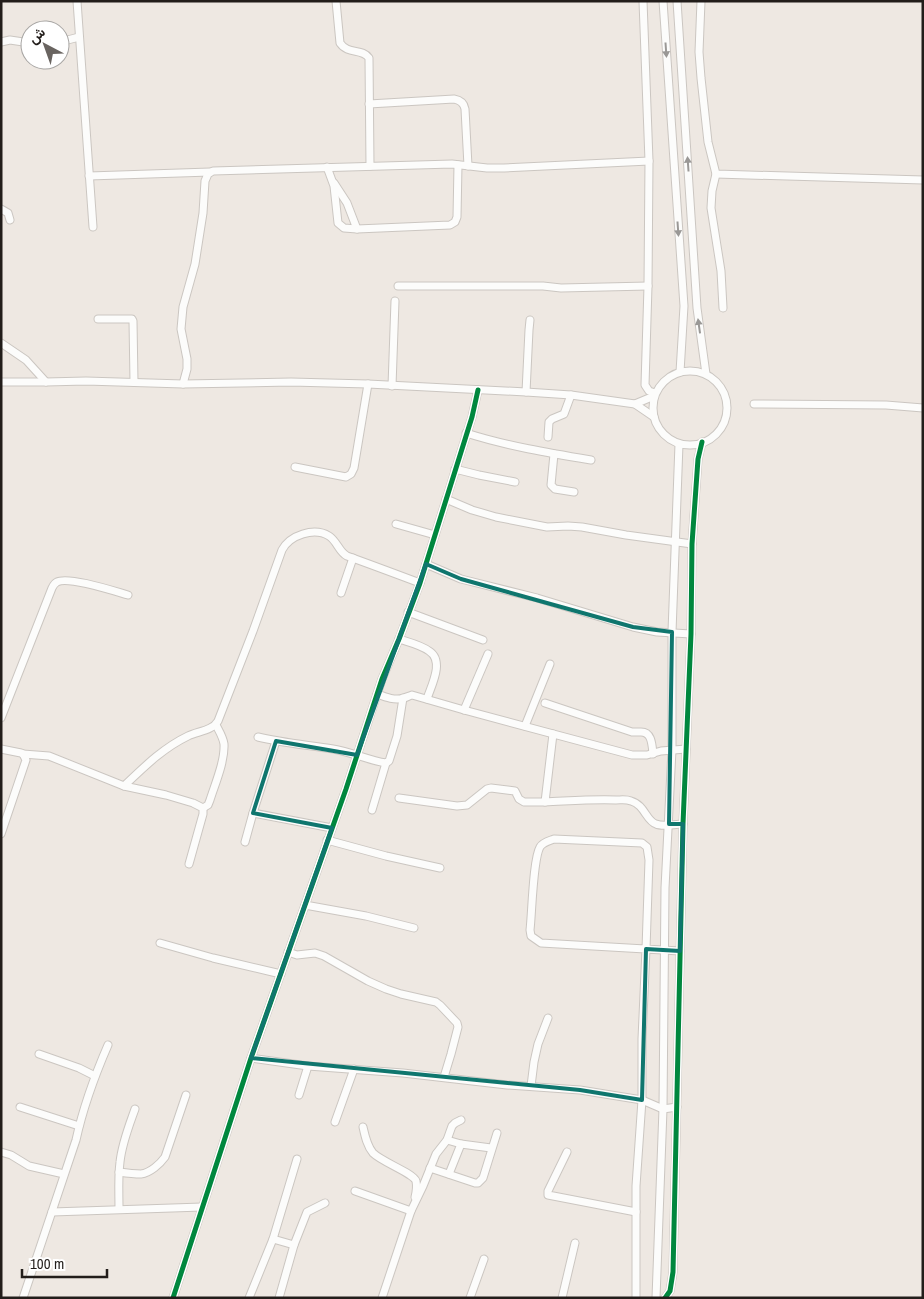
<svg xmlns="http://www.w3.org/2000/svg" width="924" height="1299" font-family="'Archivo Narrow',Vazirmatn,sans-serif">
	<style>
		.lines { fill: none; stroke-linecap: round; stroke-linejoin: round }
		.minor-casing { stroke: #cbc6c1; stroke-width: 9 }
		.minor { stroke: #fcfcfb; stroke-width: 7 }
		.cycleway-casing { stroke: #fff; stroke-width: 8 }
		.cycleway { stroke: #00873e; stroke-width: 5 }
		.oneway { fill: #9a9896 }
		.marked { fill: none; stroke: #0f766e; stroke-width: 4; stroke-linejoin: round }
	</style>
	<rect width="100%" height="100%" fill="#eee8e2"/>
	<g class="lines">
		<!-- minor casing -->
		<g class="minor-casing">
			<g id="minor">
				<path d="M 77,1 L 93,227"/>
				<path d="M 336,1 L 340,43 C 348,55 362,48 369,58 L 370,166"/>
				<path d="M 643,1 L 649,161 L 648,286 L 645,385 L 649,391 L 655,393"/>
				<path d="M 663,1 L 684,306 L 680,372"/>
				<path d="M 677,1 L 697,308 L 706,374"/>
				<path d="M 701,1 L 699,52 L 701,78 L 708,142 L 716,174 L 923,180"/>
				<path d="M 1,42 L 10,40 L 30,43"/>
				<path d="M 60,42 L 79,37"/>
				<path d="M 369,104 L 454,99 C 460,100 464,103 465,109 L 468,166"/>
				<path d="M 327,167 L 334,186 L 338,223 L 344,228 L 357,229 L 450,225 L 455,222 L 457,217 L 458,165"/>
				<path d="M 716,174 L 712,191 L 711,208 L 721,271 L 723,308"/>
				<path d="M 89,176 L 210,172"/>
				<path d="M 334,183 L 347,203 L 357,229"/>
				<path d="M 1,209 L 8,213 L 10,220"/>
				<path d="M 398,286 L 543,286 L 561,288 L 648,286"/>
				<path d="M 98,319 L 132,319 L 133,321 L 134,382"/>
				<path d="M 1,343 L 26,360 L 46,382"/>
				<circle cx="690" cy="408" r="37"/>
				<path d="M 1,382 L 46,382 L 86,381 L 183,384 L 291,382 L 368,384 L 526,392 L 571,395 L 635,404 L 654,417"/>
				<path d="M 183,384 L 187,369 L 187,359 L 181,329 L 183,307 L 195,264 L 203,213 L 205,181 L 208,174 L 213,171 L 452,164 L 487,168 L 504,168 L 649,161"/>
				<path d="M 392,386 L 395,301"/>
				<path d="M 526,392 L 529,330 L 530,320"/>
				<path d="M 635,404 L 654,396"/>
				<path d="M 754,404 L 886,405 L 923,408"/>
				<path d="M 466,433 C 507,446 549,453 591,460"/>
				<path d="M 548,437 L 549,422 L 552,419 L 564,414 L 571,395"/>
				<path d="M 554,454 L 551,485 L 555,489 L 574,492"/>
				<path d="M 295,467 L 346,477 L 351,474 L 354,468 L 368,384"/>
				<path d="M 455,469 L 479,475 L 515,482"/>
				<path d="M 446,499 L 472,510 L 496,517 L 547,527 L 568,526 L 582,527 L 626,535 L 692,544"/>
				<path d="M 396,524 L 435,535"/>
				<path d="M 426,564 L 461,579 L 537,598 L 633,627 L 657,632 L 691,634"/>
				<path d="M 341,593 L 353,558"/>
				<path d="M 408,612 L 483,640"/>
				<path d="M 399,639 C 408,642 421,645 429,651 C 445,661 431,686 427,699"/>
				<path d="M 377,694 C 385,697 395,701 404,698 C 407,697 409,696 412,695 L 464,710 L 632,755 L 647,755 L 661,751 L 686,749"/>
				<path d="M 545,703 L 632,732 C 635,732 638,732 641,732 C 652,732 652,745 653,754"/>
				<path d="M 464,710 L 488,654"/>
				<path d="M 1,718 L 52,588 C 53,586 55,583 57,582 C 68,576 114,591 128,595"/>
				<path d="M 525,726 L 550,664"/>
				<path d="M 553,734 L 545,802 C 569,801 592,799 616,800 C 621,800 626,799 631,801 C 645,805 646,821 656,824 C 663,827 674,824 683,824"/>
				<path d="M 258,737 C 283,743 308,745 333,749 C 351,752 368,760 386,763 L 389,761 L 397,736 L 403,698"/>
				<path d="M 1,749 L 21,753 L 23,754 L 26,760 L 1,834"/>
				<path d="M 23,754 L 49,756 L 124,786 C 144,767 163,748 188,736 C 198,731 212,731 218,721 L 253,631 L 282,550 C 290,535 314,527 329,536 C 337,541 339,552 347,556 C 372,565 396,574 420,583"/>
				<path d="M 124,786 L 166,795 L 193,803 L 203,808 L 203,814 L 189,864"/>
				<path d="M 399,798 L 457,806 L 467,805 L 487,789 L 491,788 L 515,791 L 519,799 L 524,802 L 545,802"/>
				<path d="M 203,808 L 208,805 L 210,800 C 215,784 225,761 224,744 C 223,737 219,731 216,725"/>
				<path d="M 372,810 L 386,763"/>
				<path d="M 253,813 L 332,828"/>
				<path d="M 327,840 L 386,856 L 440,868"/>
				<path d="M 245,842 L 253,813 L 276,741"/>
				<path d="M 305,905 L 366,916 L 414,928"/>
				<path d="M 160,943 L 213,958 L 281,974"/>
				<path d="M 288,952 L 297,955 L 315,953 L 324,956 L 368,981 L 386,989 L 401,994 L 436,1002 L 440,1005 L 457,1023 L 458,1027 L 451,1054 L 444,1077"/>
				<path d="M 39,1054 L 79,1068 L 95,1076"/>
				<path d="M 251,1058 L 308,1066 L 403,1073 L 507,1085 L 580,1090 L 642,1100 L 663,1109 L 677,1107"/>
				<path d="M 531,1086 L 534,1062 L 538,1044 L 548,1018"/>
				<path d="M 299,1095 L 308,1066"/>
				<path d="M 20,1107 L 79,1126"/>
				<path d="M 335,1122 L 354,1069"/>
				<path d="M 363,1127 C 365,1136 367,1146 373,1153 C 382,1162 413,1173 416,1181 C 417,1186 416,1193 415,1197"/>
				<path d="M 447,1140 L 461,1144 L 491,1148"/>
				<path d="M 1,1152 L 11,1155 L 29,1166 L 64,1174"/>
				<path d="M 567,1152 L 548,1191 L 548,1195 L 636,1212"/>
				<path d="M 430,1168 L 475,1183 L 478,1183 L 483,1178 L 497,1133"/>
				<path d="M 119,1172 C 126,1173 134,1174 141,1174 C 150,1173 160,1164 165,1157 L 186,1095"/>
				<path d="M 449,1174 L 461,1144"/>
				<path d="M 355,1191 L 411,1211"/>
				<path d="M 119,1209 C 119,1193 118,1177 120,1162 C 122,1143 129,1126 135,1109"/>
				<path d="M 52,1212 L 202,1207"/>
				<path d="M 273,1239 L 294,1245"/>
				<path d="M 23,1298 L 76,1140 C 83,1108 95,1075 108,1045"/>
				<path d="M 173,1298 L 251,1058 L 346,789 L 382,679 L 399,639 L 420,583 L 472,417 L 478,390"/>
				<path d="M 249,1298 L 273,1239 L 297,1159"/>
				<path d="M 279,1298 L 294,1245 L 307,1212 L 325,1203"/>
				<path d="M 382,1298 L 411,1211 L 423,1186 L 436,1154 L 447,1140 L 452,1126 L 455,1123 L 461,1120"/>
				<path d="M 470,1298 L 484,1259"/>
				<path d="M 562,1298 L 575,1243"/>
				<path d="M 636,1298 L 636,1186 L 642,1100 L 642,1039 L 646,949 L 649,860 L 647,847 L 642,843 L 554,839 C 549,841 543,842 540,847 C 533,859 532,913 530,930 L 531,936 L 541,943 L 680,951"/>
				<path d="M 656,1298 L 663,1109 L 665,888 L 672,750 L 672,632 L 679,444"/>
				<path d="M 665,1298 L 670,1291 L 673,1272 L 683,824 L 691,634 L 692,544 L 698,459 L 702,442"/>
			</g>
		</g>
		<!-- minor -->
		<use href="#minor" class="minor"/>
		<!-- cycleway casing -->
		<g class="cycleway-casing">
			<g id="cycleway">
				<path d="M 173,1298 L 251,1058 L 346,789 L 382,679 L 399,639 L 420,583 L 472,417 L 478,390"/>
				<path d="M 665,1298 L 670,1291 L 673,1272 L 683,824 L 691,634 L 692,544 L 698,459 L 702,442"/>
			</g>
		</g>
		<!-- cycleway -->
		<use href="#cycleway" class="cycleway"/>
	</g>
	<!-- one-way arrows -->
	<defs><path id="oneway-solid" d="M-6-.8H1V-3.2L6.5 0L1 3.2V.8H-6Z" transform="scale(1.25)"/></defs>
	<g class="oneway">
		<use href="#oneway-solid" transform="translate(666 50) rotate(86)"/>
		<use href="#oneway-solid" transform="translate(688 164) rotate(-94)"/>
		<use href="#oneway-solid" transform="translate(678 229) rotate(86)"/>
		<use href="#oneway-solid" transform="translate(699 326) rotate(-98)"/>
	</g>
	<!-- marked area -->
	<path class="marked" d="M 426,564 L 461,579 L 633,627 L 672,632 L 669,824 L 683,824 L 680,951 L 646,949 L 642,1100 L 580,1090 L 251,1058 L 332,828 L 253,813 L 276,741 L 357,755 Z"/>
	<!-- border -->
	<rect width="924" height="1299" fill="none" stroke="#221d1a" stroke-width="5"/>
	<!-- north arrow -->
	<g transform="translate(45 45) rotate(319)"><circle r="24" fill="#ffffff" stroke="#a7a5a3"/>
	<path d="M0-4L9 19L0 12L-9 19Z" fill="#696460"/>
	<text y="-8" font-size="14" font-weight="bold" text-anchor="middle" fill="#221d1a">ش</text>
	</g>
	<!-- scale -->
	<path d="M22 1269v8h85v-8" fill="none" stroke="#221d1a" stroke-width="2.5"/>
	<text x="30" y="1269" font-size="15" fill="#221d1a" stroke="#ffffff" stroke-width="4" paint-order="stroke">100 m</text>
</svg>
